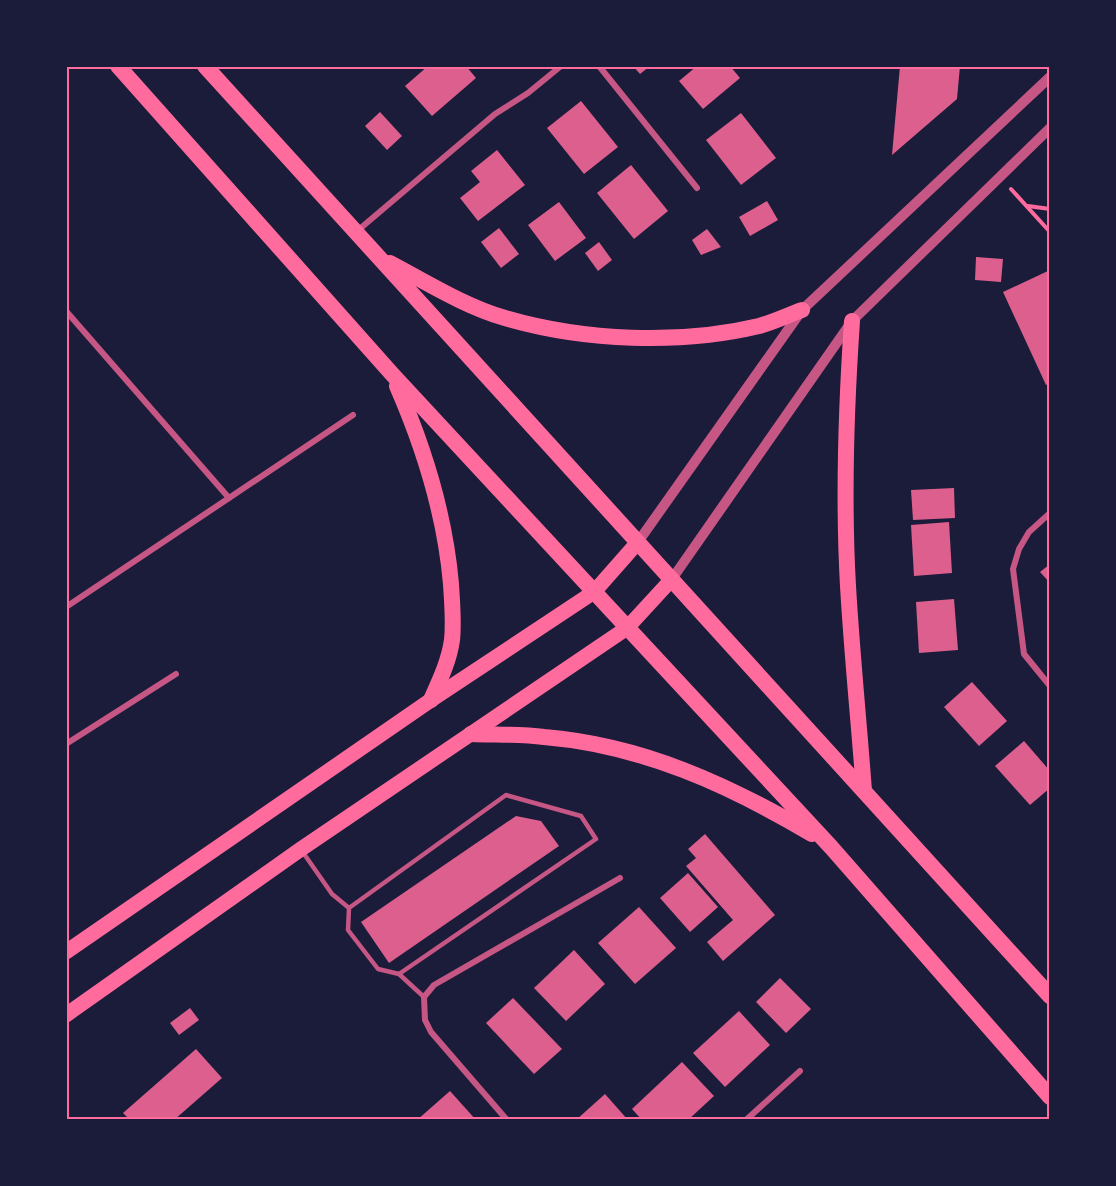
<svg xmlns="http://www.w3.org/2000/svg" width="1116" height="1186" font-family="'Roboto Condensed',sans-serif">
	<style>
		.building { fill: #dd5f8e }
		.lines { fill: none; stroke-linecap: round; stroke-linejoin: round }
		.path { stroke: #ff6b9d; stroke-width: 4 }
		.service { stroke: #c65784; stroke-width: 4.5 }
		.minor { stroke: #c65784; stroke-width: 6 }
		.tertiary { stroke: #c65784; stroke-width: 10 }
		.primary { stroke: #ff6b9d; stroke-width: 15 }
		.trunk { stroke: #ff6b9d; stroke-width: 16 }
		.neatline { fill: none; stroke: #ff6b9d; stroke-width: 2 }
	</style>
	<rect width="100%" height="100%" fill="#1b1b3a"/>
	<!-- building -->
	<g class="building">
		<path d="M 428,66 L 466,66 L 476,78 L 432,116 L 405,86 Z"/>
		<path d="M 633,66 L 650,66 L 640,74 Z"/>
		<path d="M 697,66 L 730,66 L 740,78 L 703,109 L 679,81 Z"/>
		<path d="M 900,66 L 960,66 L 957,99 L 892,155 Z"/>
		<path d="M 581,101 L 618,147 L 584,174 L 547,128 Z"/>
		<path d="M 380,112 L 402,136 L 387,150 L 365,126 Z"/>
		<path d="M 741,113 L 776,158 L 741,185 L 706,140 Z"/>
		<path d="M 497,150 L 525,185 L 478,221 L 460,198 L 480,182 L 471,171 Z"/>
		<path d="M 631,165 L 668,211 L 634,239 L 597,193 Z"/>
		<path d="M 767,201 L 778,220 L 750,236 L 739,217 Z"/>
		<path d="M 559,202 L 586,238 L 555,261 L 528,225 Z"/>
		<path d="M 499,228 L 519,254 L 501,268 L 481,242 Z"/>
		<path d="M 707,229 L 721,247 L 701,255 L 692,240 Z"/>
		<path d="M 599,242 L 612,260 L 598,271 L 585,253 Z"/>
		<path d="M 976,257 L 1003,259 L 1001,282 L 975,280 Z"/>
		<path d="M 1050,270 L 1050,383 L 1046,385 L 1003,292 Z"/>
		<path d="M 954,488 L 955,518 L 913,520 L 911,490 Z"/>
		<path d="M 949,522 L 952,573 L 914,576 L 911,525 Z"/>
		<path d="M 1050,564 L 1050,583 L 1040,572 Z"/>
		<path d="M 954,599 L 958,650 L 919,653 L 916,602 Z"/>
		<path d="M 972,682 L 1007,721 L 979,746 L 944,707 Z"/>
		<path d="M 1024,741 L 1050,771 L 1050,788 L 1030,805 L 995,766 Z"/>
		<path d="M 516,816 L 541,821 L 559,846 L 389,963 L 361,922 Z"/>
		<path d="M 705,834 L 775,915 L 723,961 L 707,942 L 733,920 L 686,866 L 696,858 L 688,849 Z"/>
		<path d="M 688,873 L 718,907 L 690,932 L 660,898 Z"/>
		<path d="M 639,907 L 676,948 L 635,984 L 598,943 Z"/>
		<path d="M 574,950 L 605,984 L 566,1021 L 534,988 Z"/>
		<path d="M 780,978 L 811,1009 L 786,1033 L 756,1002 Z"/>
		<path d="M 513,998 L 562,1049 L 534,1074 L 486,1023 Z"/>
		<path d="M 190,1008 L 199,1020 L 179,1035 L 170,1023 Z"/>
		<path d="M 739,1011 L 770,1045 L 725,1087 L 693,1053 Z"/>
		<path d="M 196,1049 L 222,1078 L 174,1120 L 130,1120 L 123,1113 Z"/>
		<path d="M 682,1062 L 714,1096 L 688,1120 L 642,1120 L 632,1109 Z"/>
		<path d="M 450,1091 L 476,1120 L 417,1120 Z"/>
		<path d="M 605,1094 L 628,1120 L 576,1120 Z"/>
	</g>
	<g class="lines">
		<!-- path -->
		<g class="path">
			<path d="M 1011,189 L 1050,232"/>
			<path d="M 1028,206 L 1050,209"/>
		</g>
		<!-- service -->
		<g class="service">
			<path d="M 506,795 L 581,816 L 596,839 L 399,974 L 378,969 L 348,930 L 349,908 Z"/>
			<path d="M 302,851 L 332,894 L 349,908"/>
			<path d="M 399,974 L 424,997"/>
		</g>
		<!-- minor -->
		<g class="minor">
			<path d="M 599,66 L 697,188"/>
			<path d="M 356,232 L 495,114 L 528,93 L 561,66"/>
			<path d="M 66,311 L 229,498 L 66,607"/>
			<path d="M 229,498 L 353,415"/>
			<path d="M 1050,513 L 1029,532 L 1019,549 L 1013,569 L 1024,654 L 1050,686"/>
			<path d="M 66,744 L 176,674"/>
			<path d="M 507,1120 L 431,1032 L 425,1020 L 424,997 L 434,985 L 620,878"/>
			<path d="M 746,1120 L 800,1071"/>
		</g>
		<!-- tertiary -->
		<g class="tertiary">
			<path d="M 638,542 L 802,310 L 1050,77"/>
			<path d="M 672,579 L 852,321 L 1050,128"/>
		</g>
		<!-- primary -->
		<g class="primary">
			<path d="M 66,952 L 431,700 L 594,592 L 638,542"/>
			<path d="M 66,1015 L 301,849 L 627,628 L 672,579"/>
		</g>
		<!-- trunk -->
		<g class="trunk">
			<path d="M 118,66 L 392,374 L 831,847 L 1050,1097"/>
			<path d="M 205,66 L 1050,996"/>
			<path d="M 390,263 C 426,282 466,307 505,318 C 584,341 680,345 759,326 C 774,322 788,315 802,310"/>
			<path d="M 852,321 C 846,409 843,497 848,586 C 852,655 859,723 864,791"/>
			<path d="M 397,386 C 425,450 445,515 451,584 C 452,602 454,622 452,640 C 449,661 440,680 431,700"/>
			<path d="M 471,734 C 495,735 520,734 544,737 C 642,745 729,785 812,834"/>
		</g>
	</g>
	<!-- border -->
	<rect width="1116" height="1186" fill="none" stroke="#1b1b3a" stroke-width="135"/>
	<rect x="68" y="68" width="980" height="1050" class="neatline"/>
</svg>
